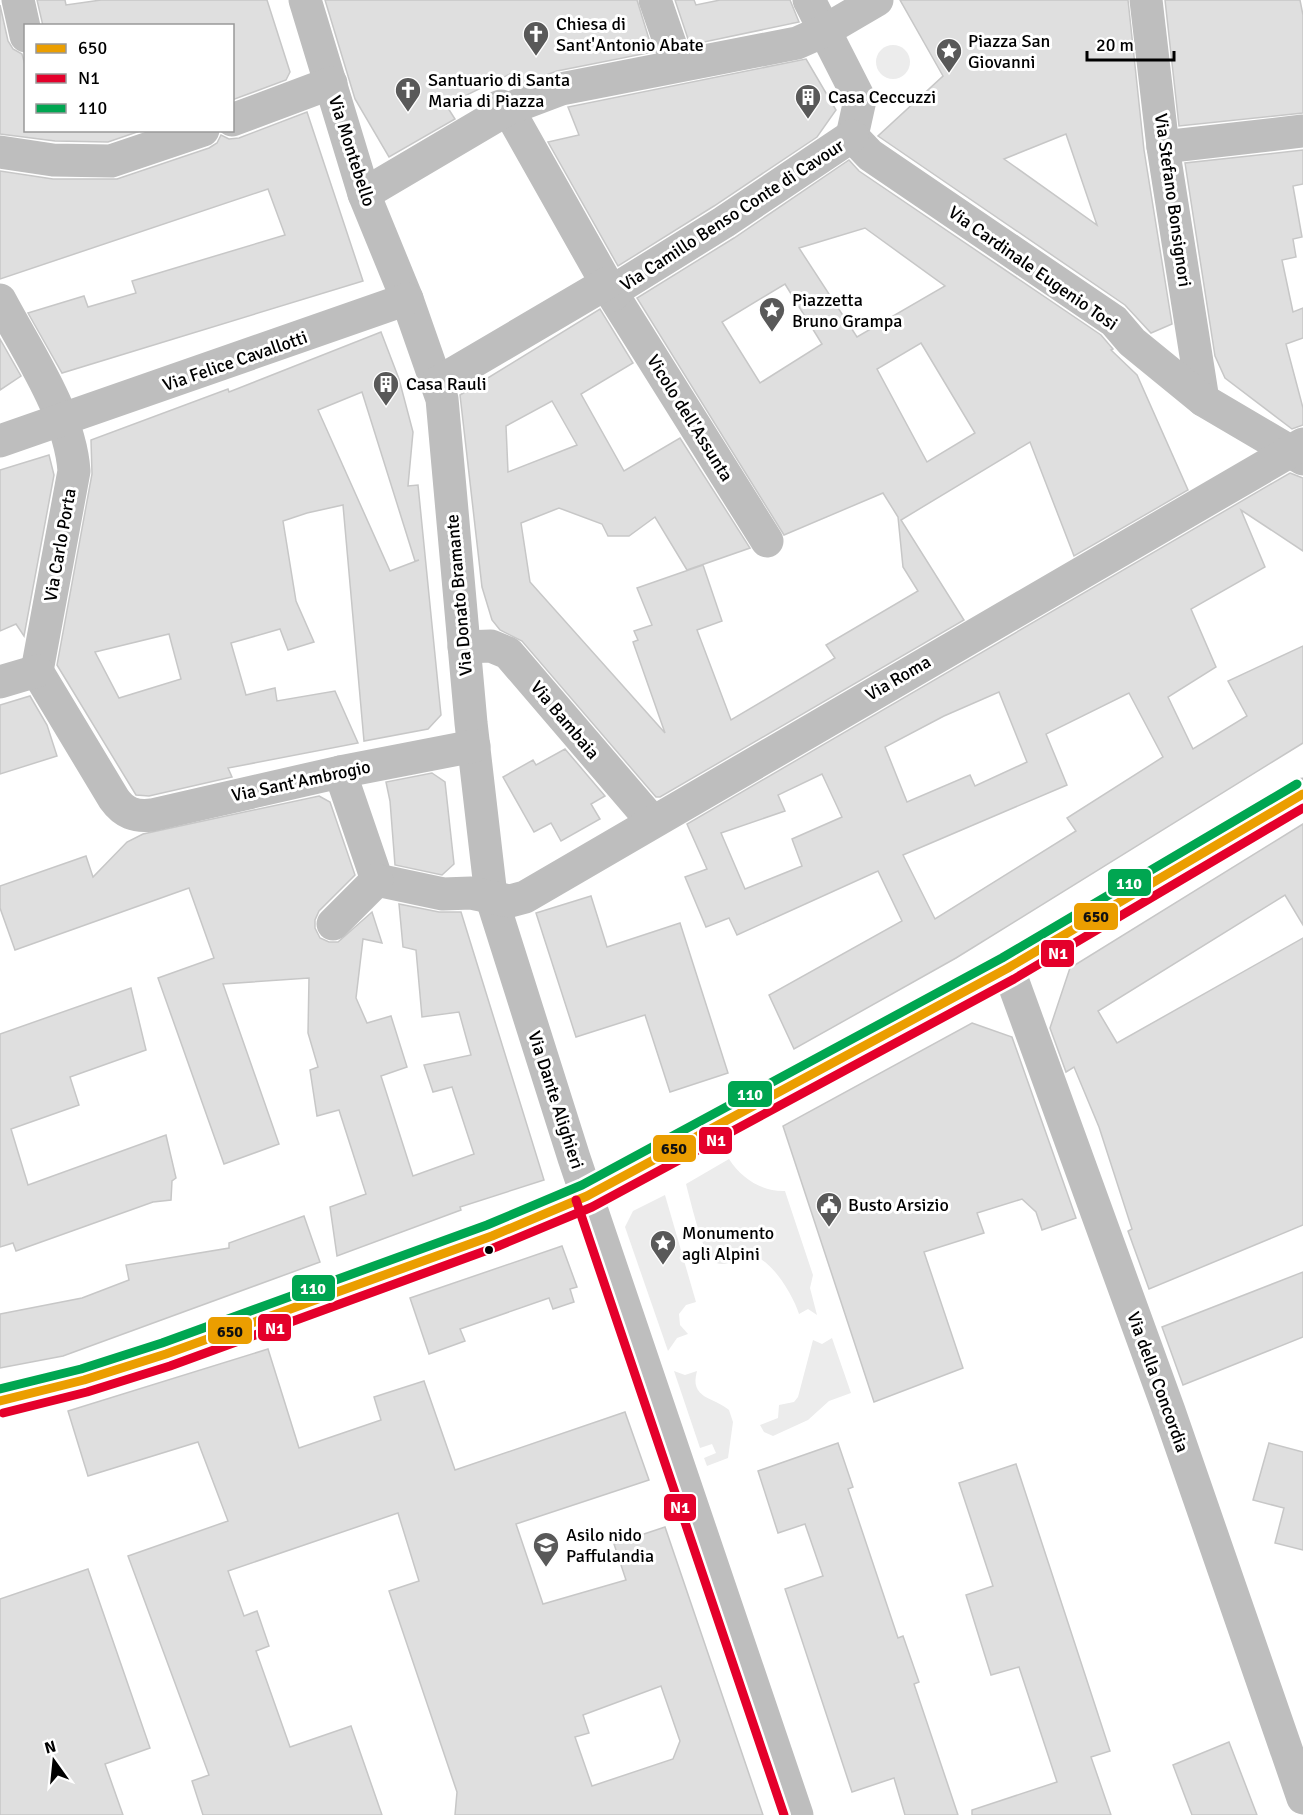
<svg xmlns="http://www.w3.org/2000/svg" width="1303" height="1815" font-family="Signika,sans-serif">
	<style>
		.green { fill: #ececec }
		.building { fill: #dfdfdf; stroke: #c7c7c7; stroke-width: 1.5; fill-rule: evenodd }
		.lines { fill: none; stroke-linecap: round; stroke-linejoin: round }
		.minor { stroke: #bebebe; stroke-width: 33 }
		.bus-1-casing { stroke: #fff; stroke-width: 14 }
		.bus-2-casing { stroke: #fff; stroke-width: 14 }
		.bus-3-casing { stroke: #fff; stroke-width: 14 }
		.bus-1 { stroke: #eb9e00; stroke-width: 9 }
		.bus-2 { stroke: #e4002b; stroke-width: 9 }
		.bus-3 { stroke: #00a651; stroke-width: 9 }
		.bus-dot { fill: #000; stroke: #fff; stroke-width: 2 }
		.labels { text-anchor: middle; stroke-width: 6; stroke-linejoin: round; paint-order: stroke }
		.poi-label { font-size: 18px; fill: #000; stroke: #fff; text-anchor: start }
		.street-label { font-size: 18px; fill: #000; stroke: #fff }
		.line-badge { stroke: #fff; stroke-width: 2 }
		.badge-label { font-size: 16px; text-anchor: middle; font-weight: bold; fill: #fff }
		.pale-badge-label { font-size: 16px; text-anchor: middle; font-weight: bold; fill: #111 }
	</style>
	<rect width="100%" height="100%" fill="#fff"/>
	<!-- green -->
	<g class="green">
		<circle cx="893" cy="62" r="17"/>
		<path d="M 729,1159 C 741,1178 762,1192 785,1191 L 813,1275 L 810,1288 L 817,1315 L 808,1309 L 799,1314 C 794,1297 772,1260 755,1257 C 739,1253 724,1273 711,1259 C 702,1250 690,1199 686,1184 Z"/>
		<path d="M 665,1195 L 696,1302 L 686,1305 L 679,1314 L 680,1325 L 688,1334 L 677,1338 L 668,1351 L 625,1227 L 633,1211 Z"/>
		<path d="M 832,1338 L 851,1393 L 829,1401 L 808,1420 L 773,1436 L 764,1432 L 760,1425 L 778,1418 L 779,1405 L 794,1402 L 798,1397 L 813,1340 L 822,1344 Z"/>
		<path d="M 674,1371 L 685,1375 L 697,1371 C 689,1399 714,1397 729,1410 L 733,1422 L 728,1458 L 707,1466 L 704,1458 L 716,1453 L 712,1444 L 700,1448 Z"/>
	</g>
	<!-- building -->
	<g class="building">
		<path d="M 37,0 L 65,0 L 66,5 L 101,0 L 267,0 L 290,72 L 286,80 L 232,100 L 232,26 L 43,26 Z"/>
		<path d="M 325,0 L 637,0 L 653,52 L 557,71 L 516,86 L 512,73 L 446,105 L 455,119 L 389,157 L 355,99 Z"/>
		<path d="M 675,0 L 694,0 L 696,5 L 720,0 L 790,0 L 799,22 L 690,45 Z"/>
		<path d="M 900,0 L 1128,0 L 1144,150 L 1172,324 L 1151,333 L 1125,305 L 878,136 L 943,76 ZM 1066,134 L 1097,225 L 1004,159 Z"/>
		<path d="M 1165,0 L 1300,0 L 1303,15 L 1303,113 L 1179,126 Z"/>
		<path d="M 0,5 L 8,41 L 13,49 L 22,54 L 26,69 L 26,130 L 143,130 L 108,142 L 55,141 L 0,134 Z"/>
		<path d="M 806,59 L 836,110 L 817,137 L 714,206 L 618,266 L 548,142 L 579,135 L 568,107 Z"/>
		<path d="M 307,112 L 363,281 L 62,373 L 28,313 L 84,296 L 88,307 L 136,293 L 132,281 L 285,235 L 268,189 L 0,279 L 0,171 L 53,179 L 117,179 L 209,148 L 217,143 L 221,135 L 229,139 L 239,138 Z"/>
		<path d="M 1303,150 L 1303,184 L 1293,186 L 1302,237 L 1293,239 L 1296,257 L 1282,260 L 1293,312 L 1303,308 L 1303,338 L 1286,344 L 1303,408 L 1303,425 L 1292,429 L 1225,378 L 1215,356 L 1185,163 Z"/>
		<path d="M 849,160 L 859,171 L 1101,335 L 1113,349 L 1111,350 L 1137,375 L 1188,490 L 1074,556 L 1030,442 L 901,520 L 964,620 L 660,797 L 656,797 L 522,641 L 500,630 L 492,620 L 482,587 L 460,395 L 600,309 L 633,363 L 581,394 L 624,471 L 680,438 L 750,548 L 687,570 L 655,517 L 629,536 L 608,536 L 602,524 L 559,508 L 521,523 L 530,582 L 665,733 L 633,642 L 638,640 L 634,631 L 652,625 L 637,588 L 703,565 L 722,621 L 697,630 L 731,720 L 835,658 L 826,645 L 918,591 L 903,567 L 898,517 L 883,493 L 784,535 L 637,298 L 734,238 ZM 865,228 L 945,286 L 857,337 L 799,248 ZM 785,284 L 822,344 L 760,383 L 722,322 ZM 921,343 L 975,433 L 927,462 L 877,369 ZM 552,401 L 577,445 L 508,472 L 506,426 Z"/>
		<path d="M 381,332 L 399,379 L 413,432 L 408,486 L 418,485 L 441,715 L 428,729 L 364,741 L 343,505 L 307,513 L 283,521 L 296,601 L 314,642 L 288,650 L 280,629 L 231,643 L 246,695 L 275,688 L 277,701 L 335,691 L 358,743 L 228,768 L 232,777 L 149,796 L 136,795 L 57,665 L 92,474 L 91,440 L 228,389 L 229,392 ZM 362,392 L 415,561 L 419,560 L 390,571 L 318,410 ZM 169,634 L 181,679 L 119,698 L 95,652 Z"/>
		<path d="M 0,339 L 21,376 L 0,390 Z"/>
		<path d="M 49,455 L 54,475 L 24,636 L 16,624 L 0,631 L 0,470 Z"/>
		<path d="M 1290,473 L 1303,478 L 1303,551 L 1241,510 L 1265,567 L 1191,609 L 1216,667 L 1168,697 L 1193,749 L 1247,716 L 1228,681 L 1303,646 L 1303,743 L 956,958 L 794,1049 L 769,995 L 902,921 L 878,871 L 737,935 L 729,918 L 706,927 L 685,877 L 707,869 L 687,824 ZM 999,692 L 1027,762 L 975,786 L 970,775 L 907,802 L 885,747 L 944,716 ZM 1129,693 L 1163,757 L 1067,818 L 1076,831 L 935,919 L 903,855 L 1067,785 L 1046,734 ZM 822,774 L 842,817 L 792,839 L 802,866 L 745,889 L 721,833 L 785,811 L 778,795 Z"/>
		<path d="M 30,696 L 47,725 L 57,756 L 0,774 L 0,705 Z"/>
		<path d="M 565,749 L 605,796 L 591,804 L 600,819 L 561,841 L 551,823 L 534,832 L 503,777 L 533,760 L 536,765 Z"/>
		<path d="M 432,773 L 445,782 L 454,864 L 442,875 L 395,865 L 390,801 L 386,782 Z"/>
		<path d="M 319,796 L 330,802 L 355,875 L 319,911 L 315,920 L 315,928 L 320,938 L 329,942 L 338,942 L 372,912 L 382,943 L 363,939 L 356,998 L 367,1023 L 391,1016 L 407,1067 L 381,1076 L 413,1176 L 474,1154 L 452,1087 L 433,1092 L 424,1065 L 471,1055 L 459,1012 L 422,1017 L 416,950 L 403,947 L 399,904 L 439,912 L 461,912 L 544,1180 L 460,1207 L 461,1210 L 337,1256 L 330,1207 L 366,1194 L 339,1110 L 317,1116 L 310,1070 L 318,1067 L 308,1033 L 309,978 L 223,984 L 279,1144 L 224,1164 L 158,978 L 214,958 L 189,888 L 15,950 L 0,908 L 0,886 L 86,856 L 93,877 L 127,842 L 143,834 Z"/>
		<path d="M 1303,824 L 1303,925 L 1285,895 L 1098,1011 L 1117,1043 L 1303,938 L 1303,1225 L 1149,1289 L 1128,1231 L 1132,1229 L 1099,1127 L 1074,1067 L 1066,1072 L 1050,1028 L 1070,968 Z"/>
		<path d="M 591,896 L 607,947 L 680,923 L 728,1073 L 670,1092 L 645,1015 L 576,1037 L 536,913 Z"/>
		<path d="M 131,988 L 146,1050 L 70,1077 L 79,1105 L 11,1129 L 28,1185 L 166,1135 L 176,1178 L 172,1181 L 171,1200 L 153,1202 L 16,1251 L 13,1243 L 0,1247 L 0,1034 Z"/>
		<path d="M 972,1023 L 1012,1037 L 1076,1218 L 1042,1230 L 1036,1212 L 1022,1199 L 977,1213 L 984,1233 L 924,1252 L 963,1368 L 874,1402 L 783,1126 Z"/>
		<path d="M 304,1216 L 320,1262 L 63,1356 L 0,1368 L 0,1314 L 82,1298 L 129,1280 L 126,1265 L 229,1248 L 229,1243 Z"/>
		<path d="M 562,1246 L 577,1287 L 570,1289 L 574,1302 L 553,1309 L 549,1298 L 460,1329 L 465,1341 L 429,1354 L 410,1298 Z"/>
		<path d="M 1303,1272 L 1303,1337 L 1183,1385 L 1162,1327 Z"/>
		<path d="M 268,1349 L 299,1448 L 381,1420 L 374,1397 L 424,1381 L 455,1470 L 625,1412 L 649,1480 L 516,1524 L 543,1604 L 626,1580 L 614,1544 L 665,1527 L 763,1815 L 455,1815 L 457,1792 L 389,1591 L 419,1581 L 398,1513 L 228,1571 L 244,1616 L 257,1611 L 269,1646 L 256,1651 L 290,1747 L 351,1726 L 382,1815 L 203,1815 L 192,1781 L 209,1775 L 128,1556 L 228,1521 L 198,1442 L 88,1476 L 68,1411 ZM 661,1686 L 680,1741 L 673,1759 L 592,1786 L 575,1737 L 589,1733 L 583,1715 Z"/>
		<path d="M 838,1443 L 853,1487 L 848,1489 L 898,1638 L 903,1636 L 919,1682 L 914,1684 L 958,1815 L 905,1815 L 894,1778 L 852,1792 L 785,1589 L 823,1576 L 805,1524 L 778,1533 L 758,1471 Z"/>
		<path d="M 1269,1443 L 1303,1452 L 1303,1550 L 1275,1543 L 1284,1508 L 1253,1500 Z"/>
		<path d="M 1016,1464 L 1110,1751 L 1091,1757 L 1111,1815 L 972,1815 L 972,1810 L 1057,1782 L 1019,1667 L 991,1675 L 966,1595 L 993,1586 L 959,1483 Z"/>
		<path d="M 88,1569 L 150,1748 L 105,1764 L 123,1815 L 0,1815 L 0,1599 Z"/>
		<path d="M 1229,1742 L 1257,1815 L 1192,1815 L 1173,1765 Z"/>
	</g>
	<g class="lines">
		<!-- minor -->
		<g class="minor">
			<path d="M 18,0 L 26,36"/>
			<path d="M 305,0 L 364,194 L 407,299 L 442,399 L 471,723 L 491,896 L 574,1158 L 797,1815"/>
			<path d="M 655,0 L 677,64"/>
			<path d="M 809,0 L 860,100 L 852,136"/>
			<path d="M 1146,0 L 1163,147 L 1203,400"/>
			<path d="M 493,109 L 501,106 L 508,109 L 613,295 L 767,541"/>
			<path d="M 232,120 L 331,83"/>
			<path d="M 852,136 L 870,155 L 1114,321 L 1132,342 L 1203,400 L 1303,459"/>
			<path d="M 1163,147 L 1303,131"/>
			<path d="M 0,152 L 53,160 L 111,161 L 203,130"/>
			<path d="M 364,194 L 508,109 L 561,89 L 797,43 L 824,31 L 877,0"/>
			<path d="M 613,295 L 621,286 L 724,222 L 852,136"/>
			<path d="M 0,300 C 27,351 70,413 74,471 L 37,671"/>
			<path d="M 437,383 L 607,283"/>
			<path d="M 0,441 L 407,299"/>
			<path d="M 464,647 L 491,646 L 508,653 L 652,821"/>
			<path d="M 37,671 L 114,799 C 124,813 135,817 152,815 L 340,772 L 474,746"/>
			<path d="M 0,682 L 37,671"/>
			<path d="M 340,772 L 377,880 L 443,894 L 471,893 L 510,901 L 525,897 L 1303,444"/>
			<path d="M 333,924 L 377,880"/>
			<path d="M 1008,968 L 1169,1411 L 1303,1798"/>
			<path d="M 0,1401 C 113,1378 221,1335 328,1295 C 415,1263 504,1235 587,1196 L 1008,968 L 1303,794"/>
		</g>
		<!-- bus-1 casing -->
		<g class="bus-1-casing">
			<path id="bus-1" d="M 0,1401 L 84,1380 L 166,1354 L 492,1236 L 587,1196 L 1008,968 L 1303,794"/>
		</g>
		<!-- bus-2 casing -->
		<g class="bus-2-casing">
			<g id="bus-2">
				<path d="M 576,1200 L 784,1815"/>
				<path d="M 3,1413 L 87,1392 L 170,1366 L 496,1247 L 592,1207 L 1014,979 L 1303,808"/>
			</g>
		</g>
		<!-- bus-3 casing -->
		<g class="bus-3-casing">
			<path id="bus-3" d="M 0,1389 L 81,1369 L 162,1343 L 487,1225 L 582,1185 L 1002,958 L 1297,784"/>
		</g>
		<!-- bus-1 -->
		<use href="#bus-1" class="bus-1"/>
		<!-- bus-2 -->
		<use href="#bus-2" class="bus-2"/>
		<!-- bus-3 -->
		<use href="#bus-3" class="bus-3"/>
	</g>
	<!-- icons -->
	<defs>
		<g id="church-pin" transform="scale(1.35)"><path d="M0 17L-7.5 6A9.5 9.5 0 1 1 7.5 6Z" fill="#595959" stroke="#fff"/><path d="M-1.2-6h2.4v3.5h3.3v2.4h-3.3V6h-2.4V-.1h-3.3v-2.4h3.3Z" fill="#fff"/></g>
		<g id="sight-pin" transform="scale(1.35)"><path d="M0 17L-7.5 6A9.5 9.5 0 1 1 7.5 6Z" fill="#595959" stroke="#fff"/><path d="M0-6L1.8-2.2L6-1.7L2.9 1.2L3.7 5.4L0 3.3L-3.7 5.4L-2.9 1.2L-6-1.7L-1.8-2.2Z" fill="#fff"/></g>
		<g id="building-pin" transform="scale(1.35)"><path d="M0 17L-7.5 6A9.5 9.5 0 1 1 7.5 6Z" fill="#595959" stroke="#fff"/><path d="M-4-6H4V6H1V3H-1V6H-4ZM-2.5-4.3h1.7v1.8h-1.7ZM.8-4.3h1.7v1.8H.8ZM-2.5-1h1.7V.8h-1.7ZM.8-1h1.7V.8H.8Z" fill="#fff"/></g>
		<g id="civic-pin" transform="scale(1.35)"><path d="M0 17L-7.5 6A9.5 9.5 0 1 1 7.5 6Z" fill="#595959" stroke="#fff"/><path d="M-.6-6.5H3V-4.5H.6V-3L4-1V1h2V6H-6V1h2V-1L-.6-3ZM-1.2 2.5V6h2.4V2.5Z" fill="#fff"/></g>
		<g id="school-pin" transform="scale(1.35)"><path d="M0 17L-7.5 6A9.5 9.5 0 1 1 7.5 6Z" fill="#595959" stroke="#fff"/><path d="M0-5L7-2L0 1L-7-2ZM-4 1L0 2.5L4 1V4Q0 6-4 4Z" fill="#fff"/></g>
	</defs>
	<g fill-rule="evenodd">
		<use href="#church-pin" x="536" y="34"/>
		<use href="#sight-pin" x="949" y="51"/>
		<use href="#church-pin" x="408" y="90"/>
		<use href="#building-pin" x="808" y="97"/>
		<use href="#sight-pin" x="772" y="310"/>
		<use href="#building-pin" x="386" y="384"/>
		<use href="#civic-pin" x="829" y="1205"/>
		<use href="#sight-pin" x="663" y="1243"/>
		<use href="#school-pin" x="546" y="1545"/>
	</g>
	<!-- markers -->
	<circle class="bus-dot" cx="489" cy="1250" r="5"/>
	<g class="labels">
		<!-- poi labels -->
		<g class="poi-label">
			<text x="556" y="30">Chiesa di<tspan x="556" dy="21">Sant'Antonio Abate</tspan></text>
			<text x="968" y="47">Piazza San<tspan x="968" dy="21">Giovanni</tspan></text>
			<text x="428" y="86">Santuario di Santa<tspan x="428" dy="21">Maria di Piazza</tspan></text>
			<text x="828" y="103">Casa Ceccuzzi</text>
			<text x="792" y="306">Piazzetta<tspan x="792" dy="21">Bruno Grampa</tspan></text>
			<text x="406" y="390">Casa Rauli</text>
			<text x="848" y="1211">Busto Arsizio</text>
			<text x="682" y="1239">Monumento<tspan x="682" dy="21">agli Alpini</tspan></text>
			<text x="566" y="1541">Asilo nido<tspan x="566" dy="21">Paffulandia</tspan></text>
		</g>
		<!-- street labels -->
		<g class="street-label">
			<text transform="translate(352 151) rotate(72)" y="6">Via Montebello</text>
			<text transform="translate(1173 200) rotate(82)" y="6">Via Stefano Bonsignori</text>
			<text transform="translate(732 215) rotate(-33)" y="6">Via Camillo Benso Conte di Cavour</text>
			<text transform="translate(1033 268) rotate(35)" y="6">Via Cardinale Eugenio Tosi</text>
			<text transform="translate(235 361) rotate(-19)" y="6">Via Felice Cavallotti</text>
			<text transform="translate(690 418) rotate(58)" y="6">Vicolo dell'Assunta</text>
			<text transform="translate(60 545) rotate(-80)" y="6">Via Carlo Porta</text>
			<text transform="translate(459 595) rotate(-95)" y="6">Via Donato Bramante</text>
			<text transform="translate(898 678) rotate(-30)" y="6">Via Roma</text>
			<text transform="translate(565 720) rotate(50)" y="6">Via Bambaia</text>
			<text transform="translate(301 781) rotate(-12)" y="6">Via Sant'Ambrogio</text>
			<text transform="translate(556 1100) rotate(72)" y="6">Via Dante Alighieri</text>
			<text transform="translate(1158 1382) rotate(70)" y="6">Via della Concordia</text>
		</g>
	</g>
	<g class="line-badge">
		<rect x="1107" y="868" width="45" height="29" rx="6" fill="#00a651"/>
		<rect x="1073" y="902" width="46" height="29" rx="6" fill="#eb9e00"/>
		<rect x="1040" y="939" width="35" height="29" rx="6" fill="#e4002b"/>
		<rect x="727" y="1080" width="46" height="28" rx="6" fill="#00a651"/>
		<rect x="698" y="1126" width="35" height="29" rx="6" fill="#e4002b"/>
		<rect x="652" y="1134" width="45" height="29" rx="6" fill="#eb9e00"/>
		<rect x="291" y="1274" width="45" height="28" rx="6" fill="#00a651"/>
		<rect x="257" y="1313" width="35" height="29" rx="6" fill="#e4002b"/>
		<rect x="207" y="1316" width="46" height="29" rx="6" fill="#eb9e00"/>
		<rect x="663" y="1493" width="34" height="29" rx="6" fill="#e4002b"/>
	</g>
	<g class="badge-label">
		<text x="1129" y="889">110</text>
		<text x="1058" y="959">N1</text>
		<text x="750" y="1100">110</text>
		<text x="716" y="1146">N1</text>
		<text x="313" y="1294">110</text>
		<text x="275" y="1334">N1</text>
		<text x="680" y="1513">N1</text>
	</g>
	<g class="pale-badge-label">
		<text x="1096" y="922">650</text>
		<text x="674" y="1154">650</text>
		<text x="230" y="1337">650</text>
	</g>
	<!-- legend -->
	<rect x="24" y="24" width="210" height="108" fill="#ffffff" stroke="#999999" stroke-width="1.5"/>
	<rect x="36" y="44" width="30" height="9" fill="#eb9e00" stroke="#999999" stroke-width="1.5"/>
	<text x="78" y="54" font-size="18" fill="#000000">650</text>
	<rect x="36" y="74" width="30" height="9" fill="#e4002b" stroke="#999999" stroke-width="1.5"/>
	<text x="78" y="84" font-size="18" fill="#000000">N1</text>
	<rect x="36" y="104" width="30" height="9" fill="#00a651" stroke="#999999" stroke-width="1.5"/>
	<text x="78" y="114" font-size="18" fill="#000000">110</text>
	<!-- north arrow -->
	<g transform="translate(54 1761) rotate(345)" stroke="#ffffff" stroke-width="4.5" paint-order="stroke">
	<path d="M0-4.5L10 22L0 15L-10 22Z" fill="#000000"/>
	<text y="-9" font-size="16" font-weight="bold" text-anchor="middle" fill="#000000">N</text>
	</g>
	<!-- scale -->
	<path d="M1087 51v9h87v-9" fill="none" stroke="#000000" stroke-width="3"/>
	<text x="1096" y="51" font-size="18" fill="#000000" stroke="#ffffff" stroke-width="4.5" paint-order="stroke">20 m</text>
</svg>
